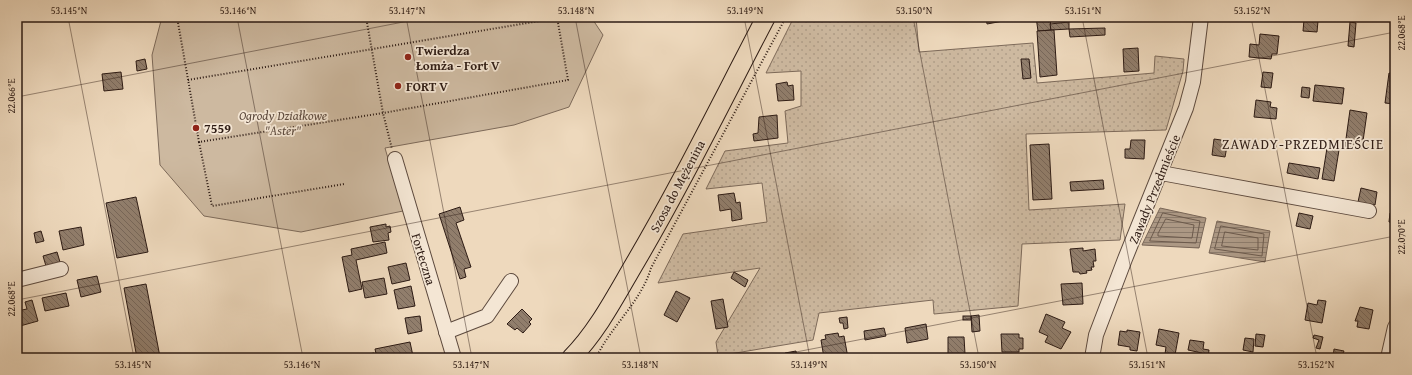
<svg xmlns="http://www.w3.org/2000/svg" width="1412" height="375" font-family="'Gentium Book Plus',serif">
	<style>
		.grass { fill: url(#grass-dots); stroke: #7d6a5a }
		.garden { fill: #cdb9a0; stroke: #7d6a5a }
		.water { fill: url(#water-rules); stroke: #796657 }
		.lines { fill: none; stroke-linecap: round; stroke-linejoin: round }
		.shore { stroke: #6c5a4c; stroke-width: 1 }
		.building { fill: url(#building-back-hatch); stroke: #2d1b14 }
		.minor-casing { stroke: #5d4a3e; stroke-width: 16 }
		.major-casing { stroke: #2d1b14; stroke-width: 20 }
		.path { stroke: #2d1b14; stroke-width: 2; stroke-dasharray: 1 2; stroke-linecap: butt }
		.minor { stroke: #f4e6d4; stroke-width: 14 }
		.major { stroke: #eed9bd; stroke-width: 18 }
		.ticks { fill: none; stroke: #2d1b14; stroke-width: 1; stroke-opacity: 0.45 }
		.poi-dot { fill: #8f2418; stroke: #f4e6d4; stroke-width: 1.5 }
		.labels { text-anchor: middle; stroke-width: 3.5; stroke-linejoin: round; paint-order: stroke }
		.poi-label { font-size: 13px; font-weight: bold; fill: #2d1b14; stroke: #f4e6d4; text-anchor: start }
		.park-label { font-size: 13px; font-style: italic; fill: #5d4a3e; stroke: #f4e6d4 }
		.street-label { font-size: 13px; fill: #2d1b14; stroke: #f4e6d4 }
		.neighbourhood-label { font-size: 14px; letter-spacing: 1px; fill: #2d1b14; stroke: #f4e6d4 }
		.neatline { fill: none; stroke: #2d1b14; stroke-width: 1.5 }
		.ticks-label { font-size: 10px; text-anchor: middle; fill: #2d1b14 }
	</style>
	<defs>
		<pattern id="grass-dots" width="8" height="8" patternUnits="userSpaceOnUse"><rect width="8" height="8" fill="#cdb9a0"/><path d="M2 2h.1M6 6h.1" fill="none" stroke="#b09e89" stroke-width="1.8" stroke-linecap="round"/></pattern>
		<pattern id="water-rules" width="6" height="5" patternUnits="userSpaceOnUse"><rect width="6" height="5" fill="#ac9884"/><path d="M0 2.5h6" fill="none" stroke="#8c7b6b"/></pattern>
		<pattern id="building-back-hatch" width="6" height="6" patternUnits="userSpaceOnUse"><rect width="6" height="6" fill="#917e6c"/><path d="M-1 5l2 2M0 0l6 6M5-1l2 2" fill="none" stroke="#776658"/></pattern>
	</defs>
	<rect width="100%" height="100%" fill="#eed9bd"/>
	<filter id="stains"><feTurbulence type="fractalNoise" baseFrequency=".005" numOctaves="4"/><feColorMatrix values="0 0 0 0 .2 0 0 0 0 .09 0 0 0 0 .02 0 0 0 .5 -.17"/></filter>
	<radialGradient id="worn" r=".72"><stop offset=".6" stop-color="#630" stop-opacity="0"/><stop offset="1" stop-color="#630" stop-opacity=".3"/></radialGradient>
	<!-- grass -->
	<path class="grass" d="M 794,17 L 916,17 L 919,52 L 1033,43 L 1037,83 L 1154,73 L 1155,56 L 1184,59 L 1183,71 L 1166,130 L 1026,134 L 1029,210 L 1125,204 L 1120,240 L 1022,244 L 1018,306 L 934,314 L 933,300 L 819,313 L 813,340 L 718,356 L 716,342 L 760,268 L 658,283 L 683,234 L 767,222 L 762,183 L 706,189 L 725,151 L 788,143 L 785,111 L 801,106 L 801,71 L 766,73 Z"/>
	<!-- garden -->
	<path class="garden" d="M 162,17 L 591,17 L 603,35 L 569,107 L 514,125 L 385,148 L 403,211 L 301,232 L 204,216 L 160,165 L 152,55 Z"/>
	<!-- water -->
	<g class="water">
		<path d="M 1160,208 L 1206,218 L 1199,248 L 1142,245 Z"/>
		<path d="M 1217,221 L 1270,231 L 1265,262 L 1209,253 Z"/>
	</g>
	<g class="lines">
		<!-- shore -->
		<g class="shore">
			<path d="M 1163,213 L 1200,221 L 1196,243 L 1150,241 Z"/>
			<path d="M 1166,219 L 1194,225 L 1192,238 L 1158,236 L 1158,234 Z"/>
			<path d="M 1221,226 L 1264,234 L 1262,256 L 1215,249 Z"/>
			<path d="M 1225,232 L 1258,238 L 1258,250 L 1222,246 Z"/>
		</g>
	</g>
	<!-- building -->
	<g class="building">
		<path d="M 986,17 L 1014,17 L 1014,19 L 987,24 Z"/>
		<path d="M 1036,17 L 1052,17 L 1050,17 L 1051,30 L 1038,31 Z"/>
		<path d="M 1304,20 L 1318,21 L 1317,32 L 1303,31 Z"/>
		<path d="M 1069,22 L 1069,29 L 1051,30 L 1050,24 Z"/>
		<path d="M 1350,22 L 1356,23 L 1354,47 L 1348,46 Z"/>
		<path d="M 1105,28 L 1105,35 L 1070,37 L 1069,29 Z"/>
		<path d="M 1054,30 L 1057,75 L 1040,77 L 1037,31 Z"/>
		<path d="M 1260,34 L 1279,36 L 1277,54 L 1272,54 L 1271,59 L 1249,57 L 1250,44 L 1259,45 Z"/>
		<path d="M 1138,48 L 1139,71 L 1124,72 L 1123,49 Z"/>
		<path d="M 145,59 L 147,69 L 137,71 L 136,61 Z"/>
		<path d="M 1021,59 L 1029,59 L 1031,78 L 1023,79 Z"/>
		<path d="M 121,72 L 123,89 L 104,91 L 102,74 Z"/>
		<path d="M 1263,72 L 1273,73 L 1271,88 L 1261,87 Z"/>
		<path d="M 1389,73 L 1395,74 L 1395,104 L 1385,103 Z"/>
		<path d="M 787,82 L 788,86 L 793,85 L 794,100 L 778,101 L 776,84 Z"/>
		<path d="M 1315,85 L 1344,88 L 1342,104 L 1313,101 Z"/>
		<path d="M 1302,87 L 1310,88 L 1309,98 L 1301,97 Z"/>
		<path d="M 1256,100 L 1271,102 L 1270,107 L 1277,108 L 1276,119 L 1254,117 Z"/>
		<path d="M 1350,110 L 1367,113 L 1362,148 L 1345,146 Z"/>
		<path d="M 777,115 L 778,138 L 754,141 L 753,134 L 758,133 L 759,117 Z"/>
		<path d="M 1214,139 L 1228,141 L 1225,157 L 1212,155 Z"/>
		<path d="M 1131,140 L 1145,140 L 1144,159 L 1125,158 L 1125,149 L 1130,149 Z"/>
		<path d="M 1049,144 L 1052,199 L 1033,200 L 1030,145 Z"/>
		<path d="M 1327,148 L 1339,150 L 1334,181 L 1322,179 Z"/>
		<path d="M 1289,163 L 1320,168 L 1318,179 L 1287,173 Z"/>
		<path d="M 1103,180 L 1104,189 L 1071,191 L 1070,182 Z"/>
		<path d="M 1361,188 L 1377,192 L 1375,205 L 1358,202 Z"/>
		<path d="M 734,193 L 736,203 L 740,202 L 742,219 L 732,221 L 731,209 L 720,211 L 718,195 Z"/>
		<path d="M 136,197 L 148,252 L 117,258 L 106,203 Z"/>
		<path d="M 460,207 L 464,220 L 456,223 L 471,267 L 464,269 L 466,277 L 460,279 L 439,214 Z"/>
		<path d="M 1299,213 L 1313,216 L 1310,229 L 1296,226 Z"/>
		<path d="M 1390,213 L 1395,214 L 1395,223 L 1389,222 Z"/>
		<path d="M 386,224 L 386,227 L 390,226 L 391,232 L 388,233 L 389,240 L 373,242 L 370,227 Z"/>
		<path d="M 81,227 L 84,245 L 63,250 L 59,231 Z"/>
		<path d="M 41,231 L 44,241 L 36,243 L 34,233 Z"/>
		<path d="M 385,242 L 387,253 L 356,260 L 362,289 L 349,292 L 342,257 L 352,255 L 351,249 Z"/>
		<path d="M 1083,248 L 1083,251 L 1095,249 L 1096,261 L 1093,261 L 1094,267 L 1091,267 L 1092,270 L 1086,271 L 1087,273 L 1080,274 L 1079,272 L 1073,272 L 1070,249 Z"/>
		<path d="M 57,252 L 60,262 L 46,266 L 43,256 Z"/>
		<path d="M 406,263 L 410,280 L 392,284 L 388,267 Z"/>
		<path d="M 734,272 L 748,280 L 745,287 L 731,278 Z"/>
		<path d="M 97,276 L 101,292 L 81,297 L 77,280 Z"/>
		<path d="M 384,278 L 387,294 L 365,298 L 362,282 Z"/>
		<path d="M 1082,283 L 1083,304 L 1063,305 L 1061,284 Z"/>
		<path d="M 146,284 L 160,357 L 156,358 L 137,358 L 124,288 Z"/>
		<path d="M 411,286 L 415,306 L 398,309 L 394,290 Z"/>
		<path d="M 676,291 L 690,298 L 677,322 L 664,315 Z"/>
		<path d="M 66,293 L 69,306 L 45,311 L 42,298 Z"/>
		<path d="M 723,299 L 728,327 L 716,329 L 711,301 Z"/>
		<path d="M 32,300 L 38,321 L 20,326 L 17,311 L 27,309 L 25,302 Z"/>
		<path d="M 1318,300 L 1326,301 L 1322,323 L 1305,320 L 1308,303 L 1317,305 Z"/>
		<path d="M 1360,307 L 1373,310 L 1369,329 L 1357,327 L 1358,321 L 1355,321 Z"/>
		<path d="M 522,309 L 532,319 L 529,322 L 531,324 L 523,333 L 517,328 L 515,330 L 507,324 Z"/>
		<path d="M 1046,314 L 1065,322 L 1062,328 L 1071,332 L 1061,349 L 1045,342 L 1048,336 L 1039,332 Z"/>
		<path d="M 979,315 L 980,331 L 972,332 L 971,316 Z"/>
		<path d="M 420,316 L 422,331 L 408,334 L 405,318 Z"/>
		<rect x="963" y="316" width="8" height="4"/>
		<path d="M 847,317 L 848,328 L 844,329 L 843,323 L 840,323 L 839,318 Z"/>
		<path d="M 926,324 L 928,339 L 907,343 L 905,328 Z"/>
		<path d="M 884,328 L 886,336 L 865,340 L 864,331 Z"/>
		<path d="M 1159,329 L 1179,333 L 1175,355 L 1165,354 L 1166,347 L 1156,345 Z"/>
		<path d="M 1127,330 L 1140,332 L 1137,351 L 1130,350 L 1130,347 L 1118,345 L 1120,331 L 1127,332 Z"/>
		<path d="M 838,333 L 839,337 L 844,336 L 848,358 L 824,358 L 821,340 L 826,339 L 825,335 Z"/>
		<path d="M 1001,334 L 1019,334 L 1019,338 L 1023,338 L 1023,349 L 1019,349 L 1019,352 L 1002,352 Z"/>
		<path d="M 1256,334 L 1265,335 L 1263,347 L 1255,346 Z"/>
		<path d="M 1314,335 L 1323,337 L 1320,349 L 1316,348 L 1319,340 L 1313,338 Z"/>
		<path d="M 948,337 L 964,337 L 965,354 L 948,354 Z"/>
		<path d="M 1245,338 L 1254,339 L 1253,352 L 1243,350 Z"/>
		<path d="M 1190,340 L 1204,342 L 1203,349 L 1209,350 L 1208,358 L 1202,358 L 1202,353 L 1188,350 Z"/>
		<path d="M 410,342 L 413,356 L 402,358 L 377,358 L 375,349 Z"/>
		<path d="M 1334,349 L 1344,351 L 1342,357 L 1350,358 L 1333,358 Z"/>
		<path d="M 796,351 L 797,358 L 775,358 L 786,355 L 785,353 Z"/>
		<path d="M 374,353 L 375,358 L 347,358 Z"/>
	</g>
	<g class="lines">
		<!-- minor casing -->
		<g class="minor-casing">
			<g id="minor">
				<path d="M 395,159 L 454,358"/>
				<path d="M 1161,173 L 1369,211"/>
				<path d="M 17,280 L 61,269"/>
				<path d="M 446,332 L 487,316 L 511,281"/>
				<path d="M 1092,358 L 1096,335 L 1125,259 L 1186,108 L 1193,82 L 1201,17"/>
				<path d="M 1388,358 L 1395,327"/>
			</g>
		</g>
		<!-- major casing -->
		<g class="major-casing">
			<path id="major" d="M 571,358 C 596,333 614,299 632,268 C 680,187 722,101 766,17"/>
		</g>
		<!-- path -->
		<g class="path">
			<path d="M 177,17 L 199,142 L 383,113 L 568,80 L 557,17"/>
			<path d="M 366,17 L 383,113 L 392,149"/>
			<path d="M 188,80 L 557,18"/>
			<path d="M 199,142 L 212,206 L 344,184"/>
			<path d="M 596,358 C 611,326 641,302 651,268 L 786,17"/>
		</g>
		<!-- minor -->
		<use href="#minor" class="minor"/>
		<!-- major -->
		<use href="#major" class="major"/>
	</g>
	<!-- ticks -->
	<path class="ticks" d="M 68,17 L 134,358M 237,17 L 303,358M 406,17 L 472,358M 575,17 L 641,358M 744,17 L 810,358M 913,17 L 979,358M 1082,17 L 1148,358M 1251,17 L 1317,358M 17,97 L 429,17M 17,300 L 1395,32M 765,358 L 1395,236"/>
	<!-- markers -->
	<g class="poi-dot">
		<circle cx="408" cy="57" r="4"/>
		<circle cx="398" cy="86" r="4"/>
		<circle cx="196" cy="128" r="4"/>
	</g>
	<g class="labels">
		<!-- poi labels -->
		<g class="poi-label">
			<text x="416" y="55">Twierdza<tspan x="416" dy="15">Łomża - Fort V</tspan></text>
			<text x="406" y="91">FORT V</text>
			<text x="204" y="133">7559</text>
		</g>
		<!-- park labels -->
		<g class="park-label">
			<text x="283" y="120">Ogrody Działkowe<tspan x="283" dy="15">"Aster"</tspan></text>
		</g>
		<!-- street labels -->
		<g class="street-label">
			<text transform="translate(677 186) rotate(-62)" y="5">Szosa do Mężenina</text>
			<text transform="translate(1154 189) rotate(-68)" y="5">Zawady Przedmieście</text>
			<text transform="translate(424 259) rotate(73)" y="5">Forteczna</text>
		</g>
		<!-- neighbourhood labels -->
		<g class="neighbourhood-label">
			<text x="1303" y="149">ZAWADY-PRZEDMIEŚCIE</text>
		</g>
	</g>
	<!-- margin -->
	<rect width="1412" height="375" fill="none" stroke="#eed9bd" stroke-width="44"/>
	<rect x="22" y="22" width="1368" height="331" class="neatline"/>
	<g class="ticks-label">
		<text x="69" y="14">53.145°N</text>
		<text x="238" y="14">53.146°N</text>
		<text x="407" y="14">53.147°N</text>
		<text x="576" y="14">53.148°N</text>
		<text x="745" y="14">53.149°N</text>
		<text x="914" y="14">53.150°N</text>
		<text x="1083" y="14">53.151°N</text>
		<text x="1252" y="14">53.152°N</text>
		<text transform="translate(1401 33) rotate(-90)" y="4">22.068°E</text>
		<text transform="translate(11 96) rotate(-90)" y="4">22.066°E</text>
		<text transform="translate(1401 237) rotate(-90)" y="4">22.070°E</text>
		<text transform="translate(11 299) rotate(-90)" y="4">22.068°E</text>
		<text x="133" y="368">53.145°N</text>
		<text x="302" y="368">53.146°N</text>
		<text x="471" y="368">53.147°N</text>
		<text x="640" y="368">53.148°N</text>
		<text x="809" y="368">53.149°N</text>
		<text x="978" y="368">53.150°N</text>
		<text x="1147" y="368">53.151°N</text>
		<text x="1316" y="368">53.152°N</text>
	</g>
	<rect width="100%" height="100%" filter="url(#stains)"/>
	<rect width="100%" height="100%" fill="url(#worn)"/>
</svg>
